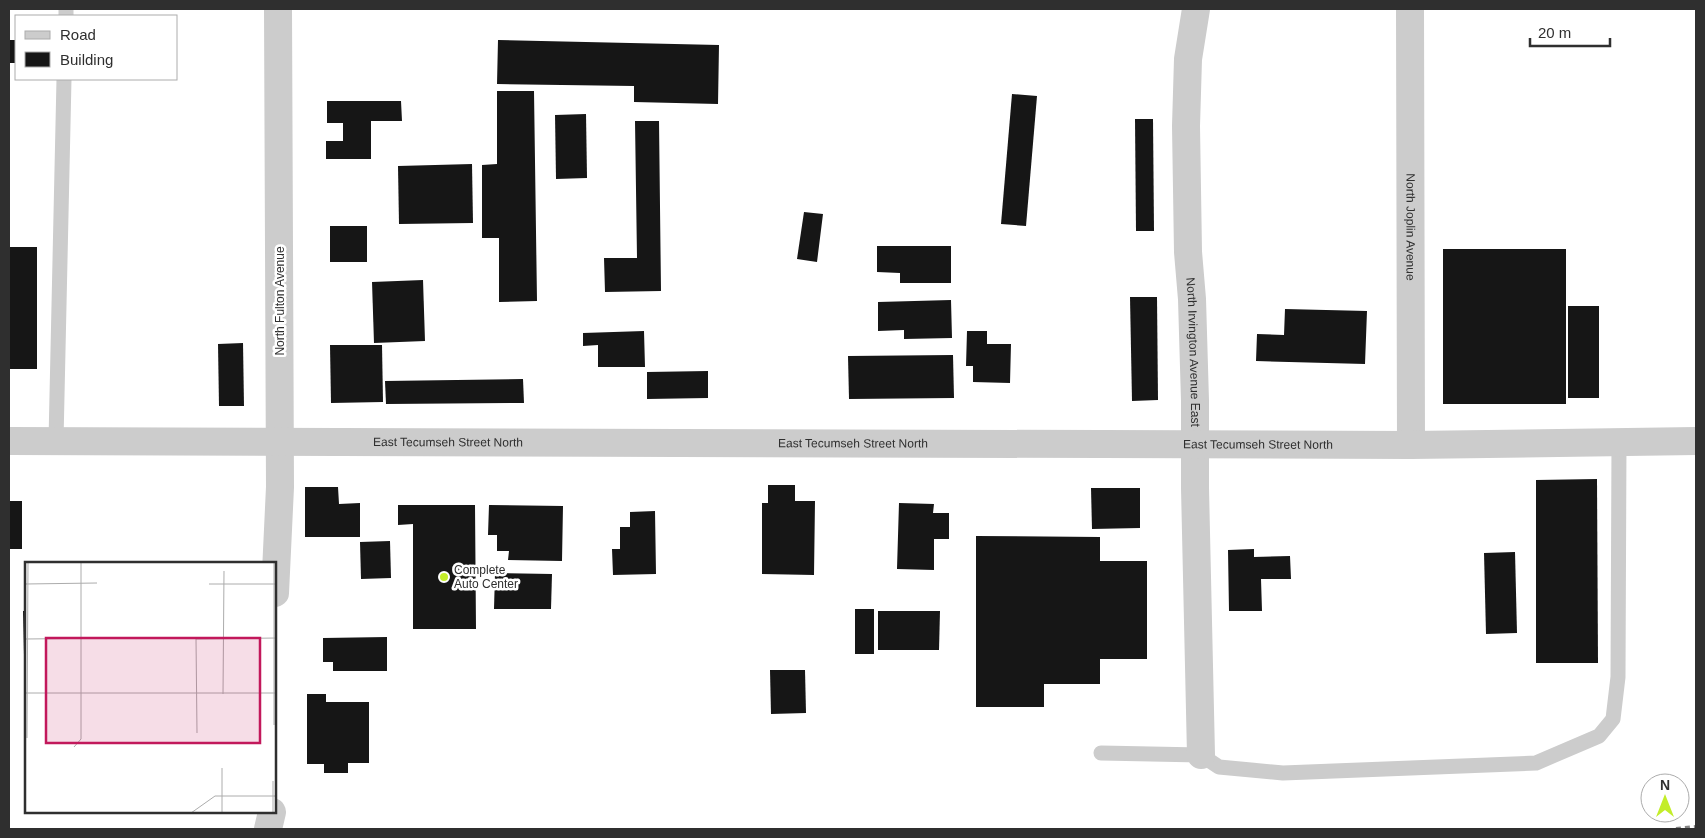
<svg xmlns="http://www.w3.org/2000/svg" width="1705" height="838" font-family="Arial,sans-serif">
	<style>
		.building { fill: #161616 }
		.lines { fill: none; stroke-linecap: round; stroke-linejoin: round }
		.service { stroke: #ccc; stroke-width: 15 }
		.minor { stroke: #ccc; stroke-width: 28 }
		.tertiary { stroke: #ccc; stroke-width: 28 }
		.rail { stroke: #848484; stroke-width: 4; stroke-dasharray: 5 4; stroke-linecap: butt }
		.poi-dot { fill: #c3ed2a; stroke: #fff; stroke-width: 2 }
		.labels { text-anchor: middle; stroke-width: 5; stroke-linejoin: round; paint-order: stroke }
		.street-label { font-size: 12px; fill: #2f2f2f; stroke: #fff }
		.poi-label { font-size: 12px; fill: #2f2f2f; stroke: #fff; text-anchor: start }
		.inset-road { fill: none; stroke: #acacac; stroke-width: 1 }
		.view { fill: #c2185b; fill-opacity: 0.15; stroke: #c2185b; stroke-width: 2.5 }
		.inset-edge { fill: none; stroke: #2f2f2f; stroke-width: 2.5 }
	</style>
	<rect width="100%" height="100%" fill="#fff"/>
	<!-- building -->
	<g class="building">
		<path d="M 9,40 L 15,40 L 16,63 L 9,63 Z"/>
		<path d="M 498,40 L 719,45 L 718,104 L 634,102 L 634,86 L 497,84 Z"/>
		<path d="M 497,91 L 534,91 L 537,301 L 499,302 L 499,238 L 482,238 L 482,165 L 497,164 Z"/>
		<path d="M 1012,94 L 1037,96 L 1026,226 L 1001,224 Z"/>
		<path d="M 327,101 L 401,101 L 402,121 L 371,121 L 371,159 L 326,159 L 326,141 L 343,141 L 343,123 L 327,123 Z"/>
		<path d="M 586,114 L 587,178 L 556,179 L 555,115 Z"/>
		<path d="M 1135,119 L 1153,119 L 1154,231 L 1136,231 Z"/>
		<path d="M 635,121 L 659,121 L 661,291 L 605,292 L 604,258 L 637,258 Z"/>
		<path d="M 472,164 L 473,223 L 399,224 L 398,166 Z"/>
		<path d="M 804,212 L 823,214 L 817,262 L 797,259 Z"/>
		<rect x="330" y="226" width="37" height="36"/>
		<path d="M 877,246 L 951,246 L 951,283 L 900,283 L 900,273 L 877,272 Z"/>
		<rect x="9" y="247" width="28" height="122"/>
		<rect x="1443" y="249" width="123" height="155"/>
		<path d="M 423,280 L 425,341 L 374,343 L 372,282 Z"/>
		<path d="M 1130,297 L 1157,297 L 1158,400 L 1132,401 Z"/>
		<path d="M 951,300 L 952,338 L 904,339 L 904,330 L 878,331 L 878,302 Z"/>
		<rect x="1568" y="306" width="31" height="92"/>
		<path d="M 1285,309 L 1367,311 L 1365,364 L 1256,361 L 1257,334 L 1284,335 Z"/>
		<path d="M 644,331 L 645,367 L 598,367 L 598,345 L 583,346 L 583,333 Z"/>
		<path d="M 967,331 L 987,331 L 987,344 L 1011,344 L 1010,383 L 973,382 L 973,366 L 966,366 Z"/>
		<path d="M 243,343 L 244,406 L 219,406 L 218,344 Z"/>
		<path d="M 330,345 L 382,345 L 383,402 L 331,403 Z"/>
		<path d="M 953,355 L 954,398 L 849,399 L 848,356 Z"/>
		<path d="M 708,371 L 708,398 L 647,399 L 647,372 Z"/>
		<path d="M 523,379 L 524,403 L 386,404 L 385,381 Z"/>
		<path d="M 1597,479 L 1598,663 L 1536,663 L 1536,480 Z"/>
		<path d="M 768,485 L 795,485 L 795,501 L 815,501 L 814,575 L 762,574 L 762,503 L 768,503 Z"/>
		<path d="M 305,487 L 338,487 L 339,504 L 360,503 L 360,537 L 305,537 Z"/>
		<path d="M 1091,488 L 1140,488 L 1140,528 L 1092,529 Z"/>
		<rect x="9" y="501" width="13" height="48"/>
		<path d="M 899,503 L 934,504 L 933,513 L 949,513 L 949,539 L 934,539 L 934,570 L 897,569 Z"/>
		<path d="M 398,505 L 475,505 L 476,629 L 413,629 L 413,524 L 398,525 Z"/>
		<path d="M 489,505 L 563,506 L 562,561 L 508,560 L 509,551 L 497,551 L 497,535 L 488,535 Z"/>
		<path d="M 655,511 L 656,574 L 613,575 L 612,549 L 620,549 L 620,527 L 630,527 L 630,512 Z"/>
		<path d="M 976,536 L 1100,537 L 1100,561 L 1147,561 L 1147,659 L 1100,659 L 1100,684 L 1044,684 L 1044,707 L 976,707 Z"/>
		<path d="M 390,541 L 391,578 L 361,579 L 360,542 Z"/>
		<path d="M 1254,549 L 1254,557 L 1290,556 L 1291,579 L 1261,579 L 1262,611 L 1229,611 L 1228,550 Z"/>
		<path d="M 1515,552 L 1517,633 L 1486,634 L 1484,553 Z"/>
		<path d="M 495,573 L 552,574 L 551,609 L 494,609 Z"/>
		<rect x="855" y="609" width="19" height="45"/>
		<path d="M 23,611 L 26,611 L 26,655 L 24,655 Z"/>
		<path d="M 878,611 L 940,611 L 939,650 L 878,650 Z"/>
		<path d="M 387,637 L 387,671 L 333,671 L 333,662 L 323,662 L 323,638 Z"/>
		<path d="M 770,670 L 805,670 L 806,713 L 771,714 Z"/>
		<path d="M 307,694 L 326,694 L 326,702 L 369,702 L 369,763 L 348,763 L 348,773 L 324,773 L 324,764 L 307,764 Z"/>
	</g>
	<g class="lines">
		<!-- service -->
		<g class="service">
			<path d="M 66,16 L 66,9"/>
			<path d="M 56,441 L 64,79"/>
			<path d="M 1101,753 L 1201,755 L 1219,767 L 1283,773 L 1536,763 L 1599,736 L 1613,719 L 1618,677 L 1619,442"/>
		</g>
		<!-- minor -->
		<g class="minor">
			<path id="s1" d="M 1196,9 L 1188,59 L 1186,126 L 1188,252 L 1192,299 L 1195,401 L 1195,488 L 1201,755"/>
			<path id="s2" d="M 1410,9 L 1411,445"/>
			<path d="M 275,593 L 280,487 L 278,9"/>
			<path d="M 268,829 L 272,812"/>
		</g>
		<!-- tertiary -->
		<path class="tertiary" id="s3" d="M 9,441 L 1411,445 L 1696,441"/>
		<!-- rail -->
		<path class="rail" d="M 1676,829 L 1696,827"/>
	</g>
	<!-- markers -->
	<circle class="poi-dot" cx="444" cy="577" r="5"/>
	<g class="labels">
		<!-- street labels -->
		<g class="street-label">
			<text dy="4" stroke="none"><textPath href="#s2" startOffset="218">North Joplin Avenue</textPath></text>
			<text transform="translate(280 301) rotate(-90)" y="4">North Fulton Avenue</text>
			<text dy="4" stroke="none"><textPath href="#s1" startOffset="344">North Irvington Avenue East</textPath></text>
			<text dy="4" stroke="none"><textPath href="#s3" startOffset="439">East Tecumseh Street North</textPath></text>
			<text dy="4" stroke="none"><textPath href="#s3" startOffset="844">East Tecumseh Street North</textPath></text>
			<text dy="4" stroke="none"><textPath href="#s3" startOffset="1249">East Tecumseh Street North</textPath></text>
		</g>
		<!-- poi labels -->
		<g class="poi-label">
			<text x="454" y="574">Complete<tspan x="454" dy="14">Auto Center</tspan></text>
		</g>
	</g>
	<!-- overview -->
	<g transform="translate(25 562)">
		<rect width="251" height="251" fill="#fff"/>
		<path class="inset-road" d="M 249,0 L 249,163M 0,22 L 72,21M 184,22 L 251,22M 1,77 L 88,76M 0,131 L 252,131M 198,132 L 199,9M 172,171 L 171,77 L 252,76M 2,176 L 3,0M 49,185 L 56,177 L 56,0M 248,219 L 248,251M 166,251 L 190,234 L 252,234M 197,251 L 197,206"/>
		<path class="view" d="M 21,76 L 235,76 L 235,181 L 21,181 Z"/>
		<rect width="251" height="251" class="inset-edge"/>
	</g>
	<!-- border -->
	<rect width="1705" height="838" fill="none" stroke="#2f2f2f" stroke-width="20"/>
	<!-- legend -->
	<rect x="15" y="15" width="162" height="65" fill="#ffffff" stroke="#acacac"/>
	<rect x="25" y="31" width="25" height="8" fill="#cccccc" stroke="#acacac"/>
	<text x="60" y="40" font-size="15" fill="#2f2f2f">Road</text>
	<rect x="25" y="52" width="25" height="15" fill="#161616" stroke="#acacac"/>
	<text x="60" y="65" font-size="15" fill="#2f2f2f">Building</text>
	<!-- north arrow -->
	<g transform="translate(1665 798)"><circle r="24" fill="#ffffff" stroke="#acacac"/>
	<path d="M0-4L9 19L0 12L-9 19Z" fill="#c3ed2a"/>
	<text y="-8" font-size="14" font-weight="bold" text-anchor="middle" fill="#2f2f2f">N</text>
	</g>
	<!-- scale -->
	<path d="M1530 38v8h80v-8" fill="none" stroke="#2f2f2f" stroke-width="2.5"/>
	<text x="1538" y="38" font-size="15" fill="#2f2f2f" stroke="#ffffff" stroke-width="4" paint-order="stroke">20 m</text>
</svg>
